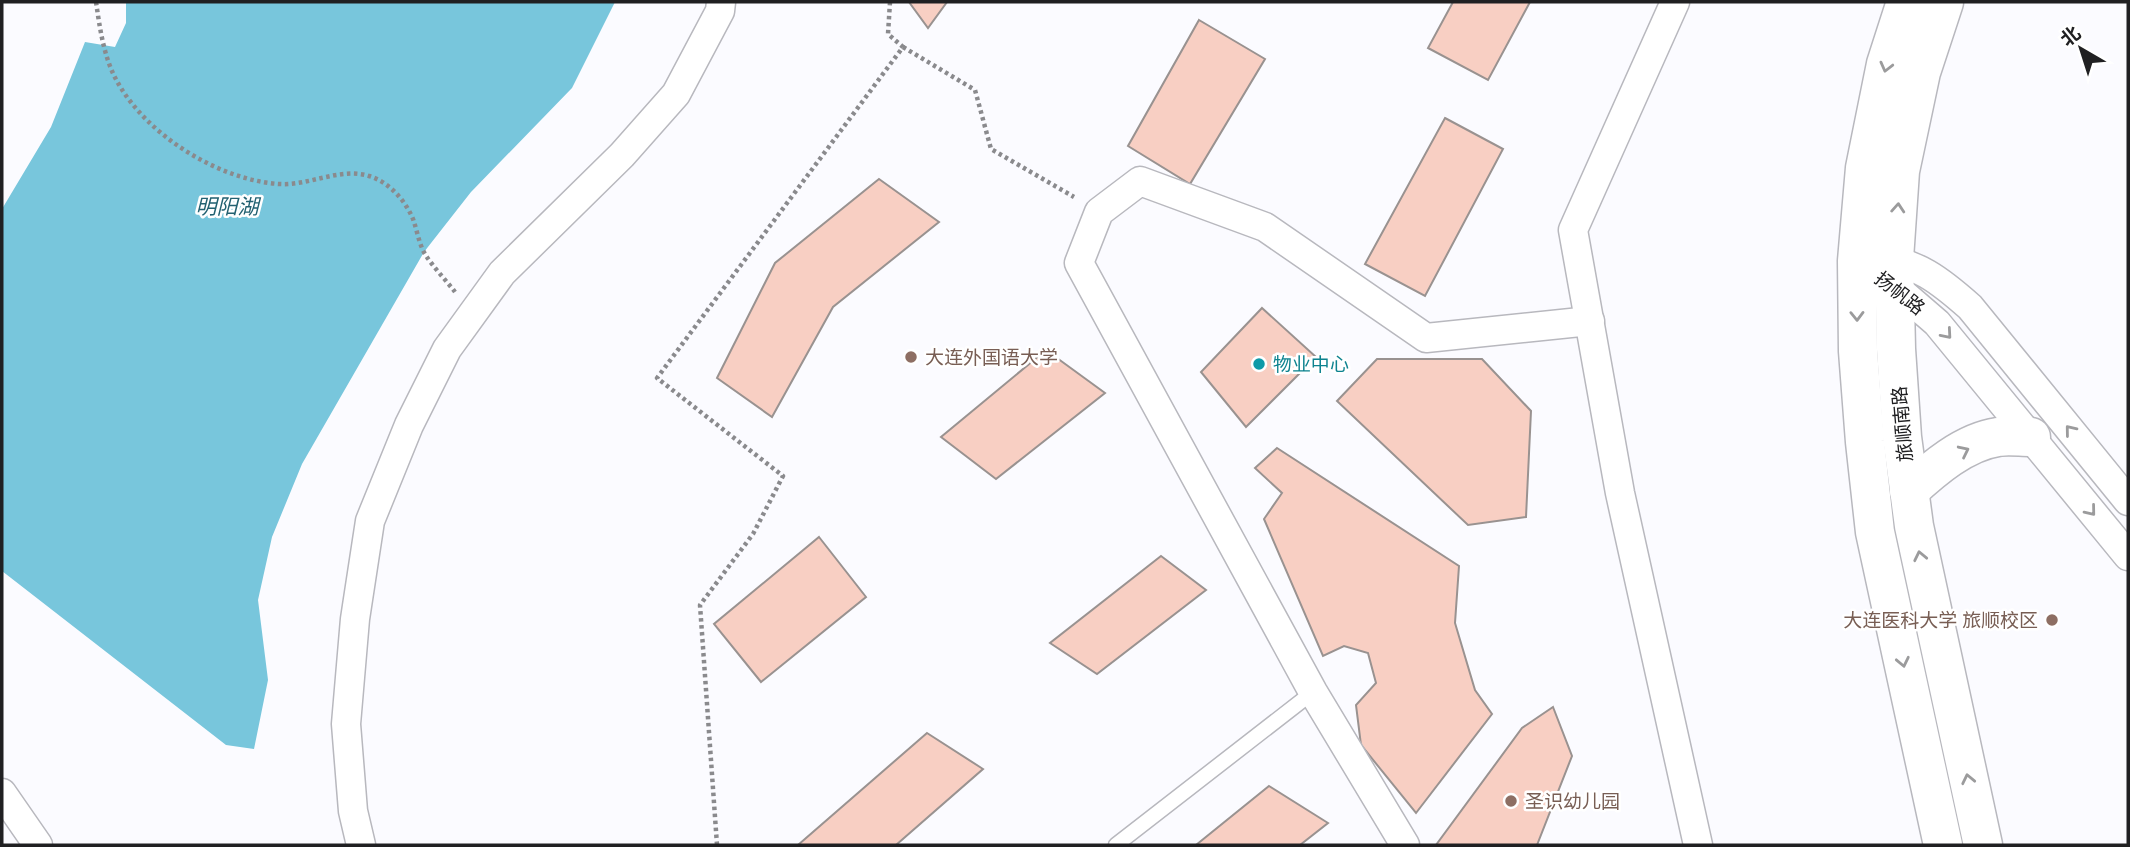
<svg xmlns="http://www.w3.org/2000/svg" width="2130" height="847" font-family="Rubik,'Noto Sans SC',sans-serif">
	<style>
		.water { fill: #78c6dc }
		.building { fill: #f8cfc3; stroke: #999290; stroke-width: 2 }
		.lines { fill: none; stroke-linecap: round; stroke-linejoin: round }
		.service-casing { stroke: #b8b8be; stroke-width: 17 }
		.minor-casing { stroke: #b8b8be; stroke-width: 31 }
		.trunk-casing { stroke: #b8b8be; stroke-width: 41 }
		.path { stroke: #8a8a8d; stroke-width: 4.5; stroke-dasharray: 3.5 3.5; stroke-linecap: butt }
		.service { stroke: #fff; stroke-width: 14 }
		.minor { stroke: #fff; stroke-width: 28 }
		.trunk { stroke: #fff; stroke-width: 38 }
		.oneway { stroke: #9b9b9c }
		.education-dot { fill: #8d6e63; stroke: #fff; stroke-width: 2.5 }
		.culture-dot { fill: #0f9aa8; stroke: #fff; stroke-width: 2.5 }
		.labels { text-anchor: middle; stroke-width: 5; stroke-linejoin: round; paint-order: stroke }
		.street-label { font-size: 19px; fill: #202022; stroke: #fff }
		.education-label { font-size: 19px; fill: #785e54; stroke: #fff; text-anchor: start }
		.culture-label { font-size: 19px; fill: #0d838f; stroke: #fff; text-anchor: start }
		.water-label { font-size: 21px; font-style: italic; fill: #226171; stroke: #fff }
	</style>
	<rect width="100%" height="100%" fill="#fbfbff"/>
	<!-- water -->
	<path class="water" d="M 126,2 L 615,2 L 572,88 L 471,192 L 424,252 L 302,464 L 272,537 L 258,600 L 268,680 L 254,749 L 226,745 L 2,571 L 2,209 L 51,127 L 85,42 L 115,47 L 126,23 Z"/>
	<!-- building -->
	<g class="building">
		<path d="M 909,2 L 947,2 L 928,28 Z"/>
		<path d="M 1453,2 L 1530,2 L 1488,80 L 1428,48 Z"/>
		<path d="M 1199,20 L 1265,59 L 1190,184 L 1128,146 Z"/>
		<path d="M 1445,118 L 1503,149 L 1425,296 L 1365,264 Z"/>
		<path d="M 879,179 L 939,222 L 833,307 L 772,417 L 717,378 L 775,263 Z"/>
		<path d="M 1262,308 L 1316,357 L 1246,427 L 1201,372 Z"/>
		<path d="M 1046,350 L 1105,393 L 996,479 L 941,437 Z"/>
		<path d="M 1377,359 L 1482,359 L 1531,411 L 1526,517 L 1468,525 L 1337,401 Z"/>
		<path d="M 1277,448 L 1459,566 L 1455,623 L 1475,690 L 1492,714 L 1416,813 L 1361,745 L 1356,705 L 1376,683 L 1368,653 L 1344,646 L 1323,656 L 1264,519 L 1282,493 L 1255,468 Z"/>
		<path d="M 819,537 L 866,597 L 761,682 L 714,624 Z"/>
		<path d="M 1161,556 L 1206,590 L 1097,674 L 1050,643 Z"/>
		<path d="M 1553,707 L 1572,756 L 1537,845 L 1436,845 L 1522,728 Z"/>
		<path d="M 927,733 L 983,769 L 896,845 L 798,845 Z"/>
		<path d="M 1269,786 L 1328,823 L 1300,845 L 1196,845 Z"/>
	</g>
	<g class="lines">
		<!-- service casing -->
		<g class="service-casing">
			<path id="service" d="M 1116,845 L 1313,692"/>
		</g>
		<!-- minor casing -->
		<g class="minor-casing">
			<g id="minor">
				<path d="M 1675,2 L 1573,230 L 1620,493 L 1698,845"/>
				<path d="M 1877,260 C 1914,259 1943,283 1970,307 L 2128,501"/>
				<path d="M 1886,279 L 1937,323 L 2128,556"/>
				<path d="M 2,793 L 38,845"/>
				<path d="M 361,845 L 353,811 L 346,724 L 355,619 L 370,521 L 409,425 L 447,349 L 502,273 L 622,155 L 676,94 L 720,11 L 721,2"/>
				<path d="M 1405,845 L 1313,692 L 1079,263 L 1099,212 L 1140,181 L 1265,227 L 1426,338 L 1590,321"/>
			</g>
		</g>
		<!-- trunk casing -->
		<g class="trunk-casing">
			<g id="trunk">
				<path d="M 1906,2 L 1886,64 L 1865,168 L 1857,261 L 1858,351 L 1865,442 L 1875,532 L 1943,845"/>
				<path d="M 1944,2 L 1921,72 L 1900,171 L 1894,259 L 1896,349 L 1902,437 L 1914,526 L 1983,845"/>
				<path d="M 1909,491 C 1933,469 1964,442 1998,437 C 2008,435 2020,437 2031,437"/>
			</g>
		</g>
		<!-- path -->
		<g class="path">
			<path d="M 96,2 C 100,29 104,59 118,83 C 148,136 219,180 279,184 C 309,186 340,167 369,176 C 389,182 405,200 413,219 C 417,230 419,244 425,254 C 433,267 445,279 455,292"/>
			<path d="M 903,47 L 975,90 L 991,149 L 1074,197"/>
			<path d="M 717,845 L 700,605 L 753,534 L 783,476 L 657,378 L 903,47 L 888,34 L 890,2"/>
		</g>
		<!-- service -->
		<use href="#service" class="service"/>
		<!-- minor -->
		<use href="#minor" class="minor"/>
		<!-- trunk -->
		<use href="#trunk" class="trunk"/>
	</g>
	<!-- one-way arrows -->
	<defs><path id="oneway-chevron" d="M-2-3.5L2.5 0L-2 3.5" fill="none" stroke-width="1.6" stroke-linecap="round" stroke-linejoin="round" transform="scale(1.75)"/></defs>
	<g class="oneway">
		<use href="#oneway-chevron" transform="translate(1886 67) rotate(104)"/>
		<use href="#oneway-chevron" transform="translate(1898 208) rotate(-86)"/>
		<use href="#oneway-chevron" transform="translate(1857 316) rotate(89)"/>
		<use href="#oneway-chevron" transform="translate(1947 334) rotate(49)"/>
		<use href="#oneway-chevron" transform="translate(2070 430) rotate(-129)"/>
		<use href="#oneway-chevron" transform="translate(1964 451) rotate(-26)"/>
		<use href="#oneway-chevron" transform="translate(2091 511) rotate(51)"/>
		<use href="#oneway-chevron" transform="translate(1920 556) rotate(-102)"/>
		<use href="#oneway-chevron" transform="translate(1903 662) rotate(78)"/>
		<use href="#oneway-chevron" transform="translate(1968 779) rotate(-102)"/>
	</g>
	<!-- markers -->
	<g class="education-dot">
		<circle cx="911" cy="357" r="7"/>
		<circle cx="2052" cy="620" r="7"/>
		<circle cx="1511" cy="801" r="7"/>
	</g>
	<circle class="culture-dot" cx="1259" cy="364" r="7"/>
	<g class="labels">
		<!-- street labels -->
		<g class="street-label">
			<text transform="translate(1900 293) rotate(38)" y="7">扬帆路</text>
			<text transform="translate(1902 424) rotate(-95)" y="7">旅顺南路</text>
		</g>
		<!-- education labels -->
		<g class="education-label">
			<text x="925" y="364">大连外国语大学</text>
			<text x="2038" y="627" text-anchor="end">大连医科大学 旅顺校区</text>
			<text x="1525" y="808">圣识幼儿园</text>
		</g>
		<!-- culture labels -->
		<g class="culture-label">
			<text x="1273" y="371">物业中心</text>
		</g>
		<!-- water labels -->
		<g class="water-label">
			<text x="227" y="214">明阳湖</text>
		</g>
	</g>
	<!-- border -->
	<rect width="2130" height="847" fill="none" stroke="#202022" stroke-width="7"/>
	<!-- north arrow -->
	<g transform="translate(2081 49) rotate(321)" stroke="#ffffff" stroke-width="5" paint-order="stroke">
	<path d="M0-5L12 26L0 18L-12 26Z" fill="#202022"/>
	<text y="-10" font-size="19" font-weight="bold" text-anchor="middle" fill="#202022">北</text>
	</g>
</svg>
